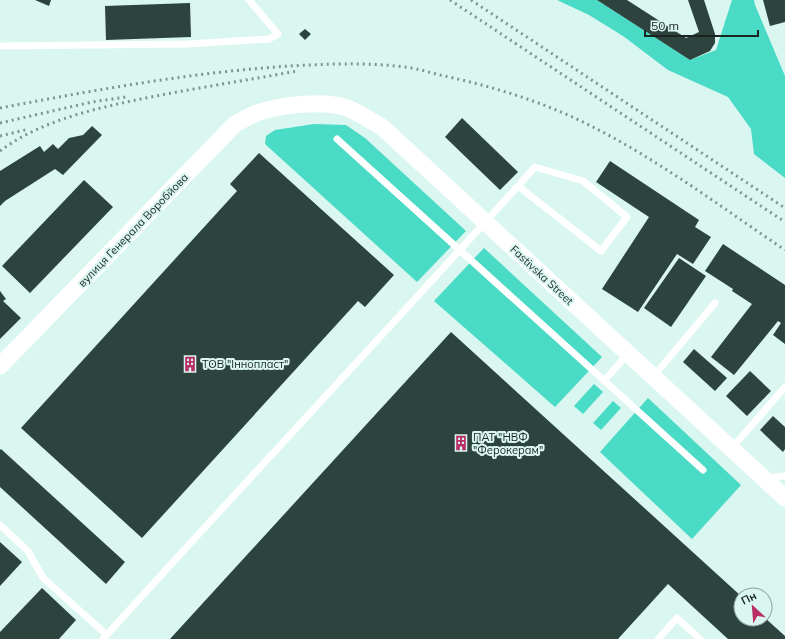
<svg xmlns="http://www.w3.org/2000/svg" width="785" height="639" font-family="Mulish,sans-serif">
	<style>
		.green { fill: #49dbc5 }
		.building { fill: #2c433e }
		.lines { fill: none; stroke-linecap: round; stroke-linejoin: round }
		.service { stroke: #fff; stroke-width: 7 }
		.tertiary { stroke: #fff; stroke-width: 17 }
		.rail { stroke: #80948f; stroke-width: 3; stroke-dasharray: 2 4; stroke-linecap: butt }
		.labels { text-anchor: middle; stroke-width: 4; stroke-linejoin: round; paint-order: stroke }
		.street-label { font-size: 11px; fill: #1a2522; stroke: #daf6f0 }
		.poi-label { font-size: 11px; fill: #1a2522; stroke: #daf6f0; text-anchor: start }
	</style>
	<rect width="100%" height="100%" fill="#daf6f0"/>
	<!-- green -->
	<g class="green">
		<path d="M 557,0 L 597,0 L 690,60 L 716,50 L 732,0 L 754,0 L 755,5 L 785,76 L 785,178 L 754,154 L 751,129 L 728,97 L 668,70 L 623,36 L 589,15 Z"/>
		<path d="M 314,124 L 346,125 L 365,138 L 466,231 L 417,282 L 265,144 L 266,136 L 275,130 Z"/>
		<path d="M 484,248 L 602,357 L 555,407 L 434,301 Z"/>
		<path d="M 594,384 L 603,392 L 583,414 L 574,406 Z"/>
		<path d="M 648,398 L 741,485 L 692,539 L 600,452 Z"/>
		<path d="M 613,401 L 621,408 L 601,430 L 593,423 Z"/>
	</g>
	<!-- building -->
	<g class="building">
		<path d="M 35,0 L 51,0 L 49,6 Z"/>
		<path d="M 597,0 L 627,0 L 686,38 L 699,32 L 688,0 L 704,0 L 715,34 L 715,43 L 710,51 L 690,60 Z"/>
		<path d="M 763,0 L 785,0 L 785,22 L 770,26 Z"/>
		<path d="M 190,3 L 191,37 L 106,40 L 105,6 Z"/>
		<path d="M 305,29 L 311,34 L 305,40 L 299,34 Z"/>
		<path d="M 462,118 L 518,172 L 500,190 L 445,137 Z"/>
		<path d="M 92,126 L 102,135 L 63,175 L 55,169 L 5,201 L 0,206 L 0,171 L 40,146 L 44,152 L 53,144 L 58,149 L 69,138 L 83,135 Z"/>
		<path d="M 259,153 L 394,275 L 365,307 L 358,301 L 142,538 L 21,428 L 237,191 L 230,184 Z"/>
		<path d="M 610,161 L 699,220 L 695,227 L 711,237 L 693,264 L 677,254 L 638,312 L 602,289 L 649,217 L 596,182 Z"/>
		<path d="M 84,180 L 113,207 L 30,293 L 2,266 Z"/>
		<path d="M 723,244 L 785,285 L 785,344 L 773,335 L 781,323 L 778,321 L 734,375 L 711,357 L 752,304 L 732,291 L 733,289 L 705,271 Z"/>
		<path d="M 679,258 L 706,276 L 671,327 L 644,308 Z"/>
		<path d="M 0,291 L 6,299 L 3,301 L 21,318 L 0,339 Z"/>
		<path d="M 451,332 L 741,596 L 741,619 L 765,619 L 765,618 L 785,636 L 785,639 L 728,639 L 668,584 L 618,639 L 170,639 Z"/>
		<path d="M 694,349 L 727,378 L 715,391 L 683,362 Z"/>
		<path d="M 750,371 L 771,391 L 747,416 L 726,396 Z"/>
		<path d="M 773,416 L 785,427 L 785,449 L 783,452 L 760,430 Z"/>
		<path d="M 1,449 L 125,562 L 106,584 L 0,487 L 0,450 Z"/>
		<path d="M 0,542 L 22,562 L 0,586 Z"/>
		<path d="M 42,588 L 76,620 L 59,639 L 0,639 L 0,632 Z"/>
	</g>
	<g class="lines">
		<!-- service -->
		<g class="service">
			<path d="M 0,46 L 188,44 L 269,39 L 278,34 L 249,0"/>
			<path d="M 337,139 L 703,470"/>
			<path d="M 653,377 L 715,303"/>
			<path d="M 604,381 L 628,354"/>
			<path d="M 731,449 L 785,387"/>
			<path d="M 765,478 L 785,476"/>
			<path d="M 0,525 L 28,551 L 43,578 L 107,635"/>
			<path d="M 103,639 C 246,481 392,326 535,167 L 583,181 L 627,217 L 601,251 L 518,186"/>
			<path d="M 658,639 L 677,618 L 700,639"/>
		</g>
		<!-- tertiary -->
		<path class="tertiary" d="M 0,366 L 235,124 C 241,121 247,117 254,114 C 278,105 325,99 350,109 C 361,114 371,121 382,127 L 785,498"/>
		<!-- rail -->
		<g class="rail">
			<path d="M 450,0 L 785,222"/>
			<path d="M 471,0 L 785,208"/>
			<path d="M 0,108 C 95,90 194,72 290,66 C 328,64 366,62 404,67 C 416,68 428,72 440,75 C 491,86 541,101 587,124 C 656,158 721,207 785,250"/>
			<path d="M 0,123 L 92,102 L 126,97"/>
			<path d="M 0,136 L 29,129"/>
			<path d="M 0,151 C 39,122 89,110 136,100 C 189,89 243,81 297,71"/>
		</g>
	</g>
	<!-- icons -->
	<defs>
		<g id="building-bare" transform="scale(1.2)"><path d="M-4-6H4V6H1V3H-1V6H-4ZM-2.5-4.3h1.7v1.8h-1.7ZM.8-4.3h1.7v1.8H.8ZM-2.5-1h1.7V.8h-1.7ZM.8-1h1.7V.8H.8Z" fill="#ba2f67" stroke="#daf6f0" stroke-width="2.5" paint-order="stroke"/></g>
	</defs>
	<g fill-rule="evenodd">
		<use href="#building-bare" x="190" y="364"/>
		<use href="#building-bare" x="461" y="443"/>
	</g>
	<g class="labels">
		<!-- street labels -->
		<g class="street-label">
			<text transform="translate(133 230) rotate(-46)" y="4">вулиця Генерала Воробйова</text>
			<text transform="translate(542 275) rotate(43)" y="4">Fastivska Street</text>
		</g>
		<!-- poi labels -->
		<g class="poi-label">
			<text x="202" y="368">ТОВ "Іннопласт"</text>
			<text x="473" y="441">ПАТ "НВФ<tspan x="473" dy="13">"Ферокерам"</tspan></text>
		</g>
	</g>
	<!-- north arrow -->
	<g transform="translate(753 607) rotate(334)"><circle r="19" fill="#daf6f0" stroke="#8da29e"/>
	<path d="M0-3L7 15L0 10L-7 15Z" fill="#ba2f67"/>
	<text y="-6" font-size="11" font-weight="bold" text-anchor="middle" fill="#1a2522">Пн</text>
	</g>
	<!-- scale -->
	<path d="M645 30v6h113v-6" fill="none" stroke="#1a2522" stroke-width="2"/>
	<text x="651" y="30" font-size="12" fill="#1a2522" stroke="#daf6f0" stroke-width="3" paint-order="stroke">50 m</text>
</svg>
